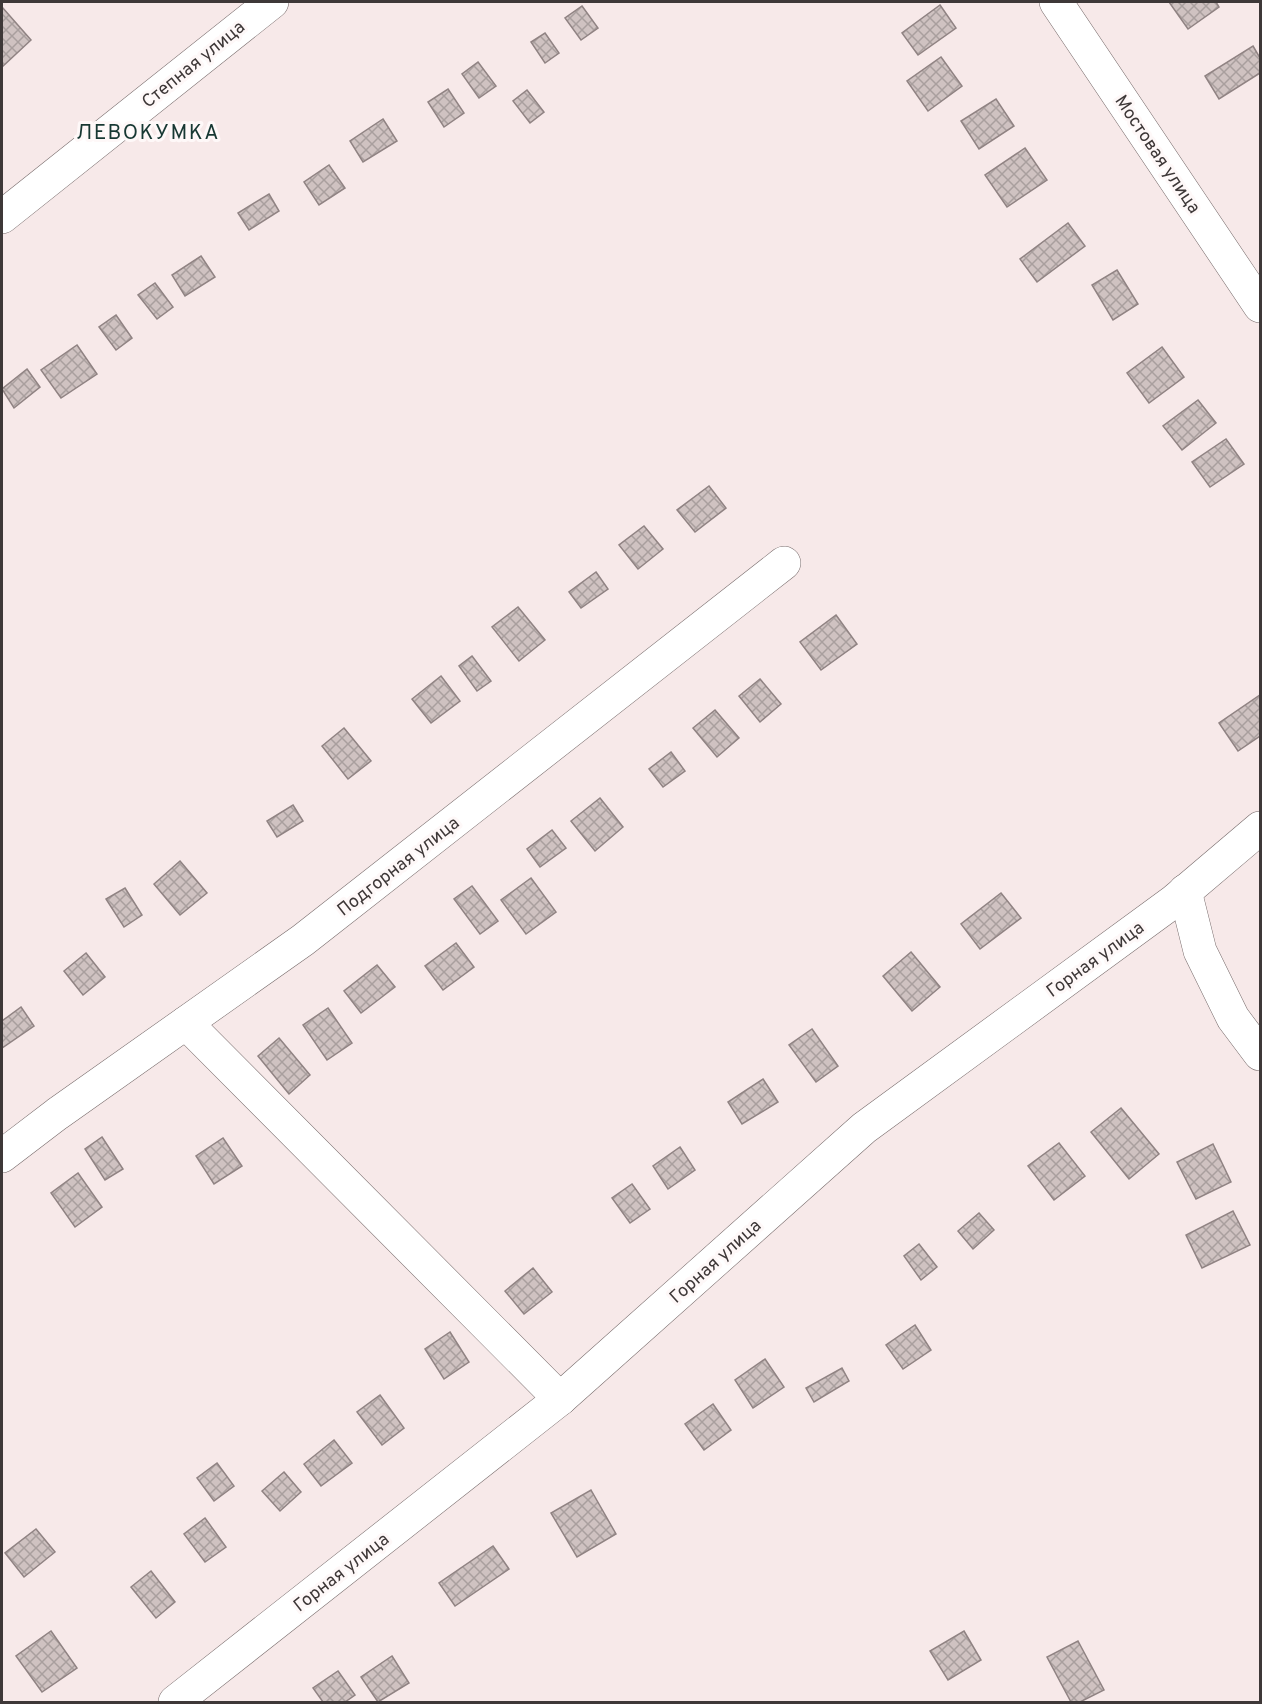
<svg xmlns="http://www.w3.org/2000/svg" width="1262" height="1704" font-family="Overpass,sans-serif">
	<style>
		.building { fill: url(#building-cross-hatch); stroke: #908383; stroke-width: 1.5 }
		.lines { fill: none; stroke-linecap: round; stroke-linejoin: round }
		.minor-casing { stroke: #766a6a; stroke-width: 34 }
		.major-casing { stroke: #766a6a; stroke-width: 34 }
		.minor { stroke: #fff; stroke-width: 33 }
		.major { stroke: #fff; stroke-width: 33 }
		.labels { text-anchor: middle; stroke-width: 6; stroke-linejoin: round; paint-order: stroke }
		.street-label { font-size: 18px; fill: #3e3838; stroke: #fef8f8 }
		.quarter-label { font-size: 21px; letter-spacing: 1.5px; fill: #173833; stroke: #fef8f8 }
	</style>
	<defs>
		<pattern id="building-cross-hatch" width="8" height="8" patternUnits="userSpaceOnUse" patternTransform="scale(1.5)"><rect width="8" height="8" fill="#cfc2c1"/><path d="M0 0l8 8M0 8l8-8" fill="none" stroke="#a99f9e"/></pattern>
	</defs>
	<rect width="100%" height="100%" fill="#f7e9e9"/>
	<!-- building -->
	<g class="building">
		<path d="M 1169,2 L 1216,2 L 1219,7 L 1188,29 Z"/>
		<path d="M 940,5 L 956,28 L 918,55 L 902,33 Z"/>
		<path d="M 582,6 L 598,28 L 581,40 L 565,18 Z"/>
		<path d="M 2,7 L 31,40 L 2,67 Z"/>
		<path d="M 545,33 L 559,53 L 545,63 L 531,42 Z"/>
		<path d="M 1253,46 L 1260,58 L 1260,73 L 1219,99 L 1205,76 Z"/>
		<path d="M 941,57 L 962,86 L 928,111 L 907,81 Z"/>
		<path d="M 478,62 L 496,86 L 479,98 L 462,74 Z"/>
		<path d="M 448,89 L 464,113 L 444,127 L 428,102 Z"/>
		<path d="M 527,90 L 544,112 L 530,123 L 513,101 Z"/>
		<path d="M 996,99 L 1014,126 L 979,149 L 961,121 Z"/>
		<path d="M 383,119 L 397,141 L 363,162 L 350,141 Z"/>
		<path d="M 1025,148 L 1047,180 L 1007,207 L 985,175 Z"/>
		<path d="M 329,165 L 345,188 L 319,205 L 304,182 Z"/>
		<path d="M 269,194 L 279,211 L 249,230 L 238,213 Z"/>
		<path d="M 1068,223 L 1085,246 L 1037,282 L 1020,259 Z"/>
		<path d="M 201,256 L 215,277 L 185,296 L 172,275 Z"/>
		<path d="M 1117,270 L 1138,304 L 1113,320 L 1092,285 Z"/>
		<path d="M 155,283 L 173,307 L 157,319 L 138,295 Z"/>
		<path d="M 116,315 L 132,338 L 116,350 L 99,327 Z"/>
		<path d="M 77,345 L 97,374 L 61,398 L 41,370 Z"/>
		<path d="M 1162,347 L 1184,377 L 1149,403 L 1127,373 Z"/>
		<path d="M 27,369 L 40,387 L 14,408 L 2,389 Z"/>
		<path d="M 1198,400 L 1216,423 L 1182,450 L 1163,426 Z"/>
		<path d="M 1226,439 L 1244,464 L 1210,487 L 1192,462 Z"/>
		<path d="M 709,486 L 726,508 L 695,532 L 677,510 Z"/>
		<path d="M 644,526 L 663,549 L 638,569 L 619,545 Z"/>
		<path d="M 596,572 L 608,589 L 581,608 L 569,592 Z"/>
		<path d="M 518,607 L 545,640 L 519,661 L 492,627 Z"/>
		<path d="M 836,615 L 857,644 L 821,670 L 800,642 Z"/>
		<path d="M 472,656 L 491,681 L 477,691 L 459,666 Z"/>
		<path d="M 441,676 L 460,701 L 431,723 L 412,699 Z"/>
		<path d="M 760,679 L 781,704 L 760,722 L 739,696 Z"/>
		<path d="M 1260,695 L 1260,736 L 1238,751 L 1219,723 Z"/>
		<path d="M 715,710 L 739,738 L 717,757 L 693,728 Z"/>
		<path d="M 344,728 L 371,761 L 348,779 L 322,746 Z"/>
		<path d="M 671,752 L 685,771 L 663,787 L 649,769 Z"/>
		<path d="M 600,798 L 623,827 L 595,851 L 571,821 Z"/>
		<path d="M 293,805 L 303,821 L 277,837 L 267,821 Z"/>
		<path d="M 552,830 L 566,848 L 540,867 L 527,849 Z"/>
		<path d="M 180,861 L 207,893 L 180,915 L 154,884 Z"/>
		<path d="M 531,878 L 556,912 L 526,934 L 501,900 Z"/>
		<path d="M 472,886 L 498,921 L 480,934 L 454,899 Z"/>
		<path d="M 125,888 L 142,915 L 124,927 L 106,899 Z"/>
		<path d="M 1001,893 L 1021,918 L 980,949 L 961,924 Z"/>
		<path d="M 456,943 L 474,967 L 443,990 L 425,966 Z"/>
		<path d="M 911,952 L 940,987 L 912,1011 L 883,976 Z"/>
		<path d="M 86,953 L 105,977 L 83,995 L 64,971 Z"/>
		<path d="M 377,965 L 395,987 L 361,1013 L 344,991 Z"/>
		<path d="M 21,1007 L 34,1026 L 2,1048 L 2,1021 Z"/>
		<path d="M 328,1008 L 352,1043 L 327,1060 L 303,1025 Z"/>
		<path d="M 812,1029 L 838,1066 L 816,1082 L 789,1045 Z"/>
		<path d="M 279,1038 L 310,1075 L 289,1094 L 258,1056 Z"/>
		<path d="M 763,1079 L 778,1102 L 742,1124 L 728,1102 Z"/>
		<path d="M 1121,1108 L 1159,1154 L 1129,1179 L 1091,1132 Z"/>
		<path d="M 102,1137 L 123,1169 L 105,1180 L 85,1149 Z"/>
		<path d="M 223,1138 L 242,1166 L 214,1184 L 196,1156 Z"/>
		<path d="M 1059,1143 L 1085,1176 L 1054,1200 L 1028,1166 Z"/>
		<path d="M 1213,1144 L 1231,1182 L 1196,1199 L 1177,1162 Z"/>
		<path d="M 680,1147 L 695,1170 L 668,1189 L 653,1166 Z"/>
		<path d="M 78,1173 L 102,1207 L 75,1227 L 51,1193 Z"/>
		<path d="M 632,1184 L 650,1209 L 630,1223 L 612,1198 Z"/>
		<path d="M 1233,1211 L 1250,1245 L 1202,1268 L 1186,1235 Z"/>
		<path d="M 979,1213 L 994,1230 L 973,1249 L 958,1231 Z"/>
		<path d="M 919,1244 L 937,1267 L 921,1280 L 904,1256 Z"/>
		<path d="M 533,1268 L 552,1292 L 524,1314 L 505,1291 Z"/>
		<path d="M 915,1325 L 931,1350 L 903,1369 L 886,1345 Z"/>
		<path d="M 450,1332 L 469,1362 L 444,1379 L 425,1349 Z"/>
		<path d="M 765,1359 L 784,1387 L 753,1408 L 735,1380 Z"/>
		<path d="M 842,1368 L 849,1381 L 814,1402 L 806,1388 Z"/>
		<path d="M 380,1395 L 404,1428 L 382,1445 L 357,1412 Z"/>
		<path d="M 713,1404 L 731,1430 L 704,1450 L 685,1424 Z"/>
		<path d="M 334,1440 L 352,1463 L 321,1486 L 304,1464 Z"/>
		<path d="M 217,1463 L 234,1486 L 214,1501 L 197,1478 Z"/>
		<path d="M 284,1472 L 301,1492 L 280,1511 L 262,1491 Z"/>
		<path d="M 591,1490 L 616,1534 L 577,1557 L 551,1513 Z"/>
		<path d="M 205,1518 L 226,1547 L 205,1562 L 184,1534 Z"/>
		<path d="M 36,1529 L 55,1552 L 24,1577 L 5,1553 Z"/>
		<path d="M 493,1546 L 509,1569 L 455,1606 L 439,1583 Z"/>
		<path d="M 151,1571 L 175,1602 L 156,1618 L 131,1587 Z"/>
		<path d="M 51,1631 L 77,1668 L 42,1692 L 16,1656 Z"/>
		<path d="M 964,1631 L 981,1660 L 948,1680 L 930,1651 Z"/>
		<path d="M 1078,1641 L 1104,1690 L 1080,1702 L 1071,1702 L 1047,1657 Z"/>
		<path d="M 392,1656 L 409,1683 L 378,1702 L 361,1677 Z"/>
		<path d="M 338,1671 L 355,1695 L 345,1702 L 323,1702 L 313,1688 Z"/>
	</g>
	<g class="lines">
		<!-- minor casing -->
		<g class="minor-casing">
			<g id="minor">
				<path d="M 2,217 L 272,2"/>
				<path d="M 1185,891 L 1200,951 L 1233,1018 L 1260,1054"/>
				<path d="M 186,1023 L 560,1399"/>
				<path d="M 2,1156 L 57,1114 L 303,940 L 784,563"/>
				<path d="M 175,1702 L 560,1399 L 864,1128 L 1174,901 L 1260,828"/>
			</g>
		</g>
		<!-- major casing -->
		<g class="major-casing">
			<path id="major" d="M 1056,2 L 1260,306"/>
		</g>
		<!-- minor -->
		<use href="#minor" class="minor"/>
		<!-- major -->
		<use href="#major" class="major"/>
	</g>
	<g class="labels">
		<!-- street labels -->
		<g class="street-label">
			<text transform="translate(193 64) rotate(-39)" y="6">Степная улица</text>
			<text transform="translate(1158 154) rotate(56)" y="6">Мостовая улица</text>
			<text transform="translate(398 866) rotate(-38)" y="6">Подгорная улица</text>
			<text transform="translate(1095 959) rotate(-36)" y="6">Горная улица</text>
			<text transform="translate(715 1261) rotate(-42)" y="6">Горная улица</text>
			<text transform="translate(341 1572) rotate(-38)" y="6">Горная улица</text>
		</g>
		<!-- quarter labels -->
		<g class="quarter-label">
			<text x="148" y="139">ЛЕВОКУМКА</text>
		</g>
	</g>
	<!-- border -->
	<rect width="1262" height="1704" fill="none" stroke="#3e3838" stroke-width="6"/>
</svg>
